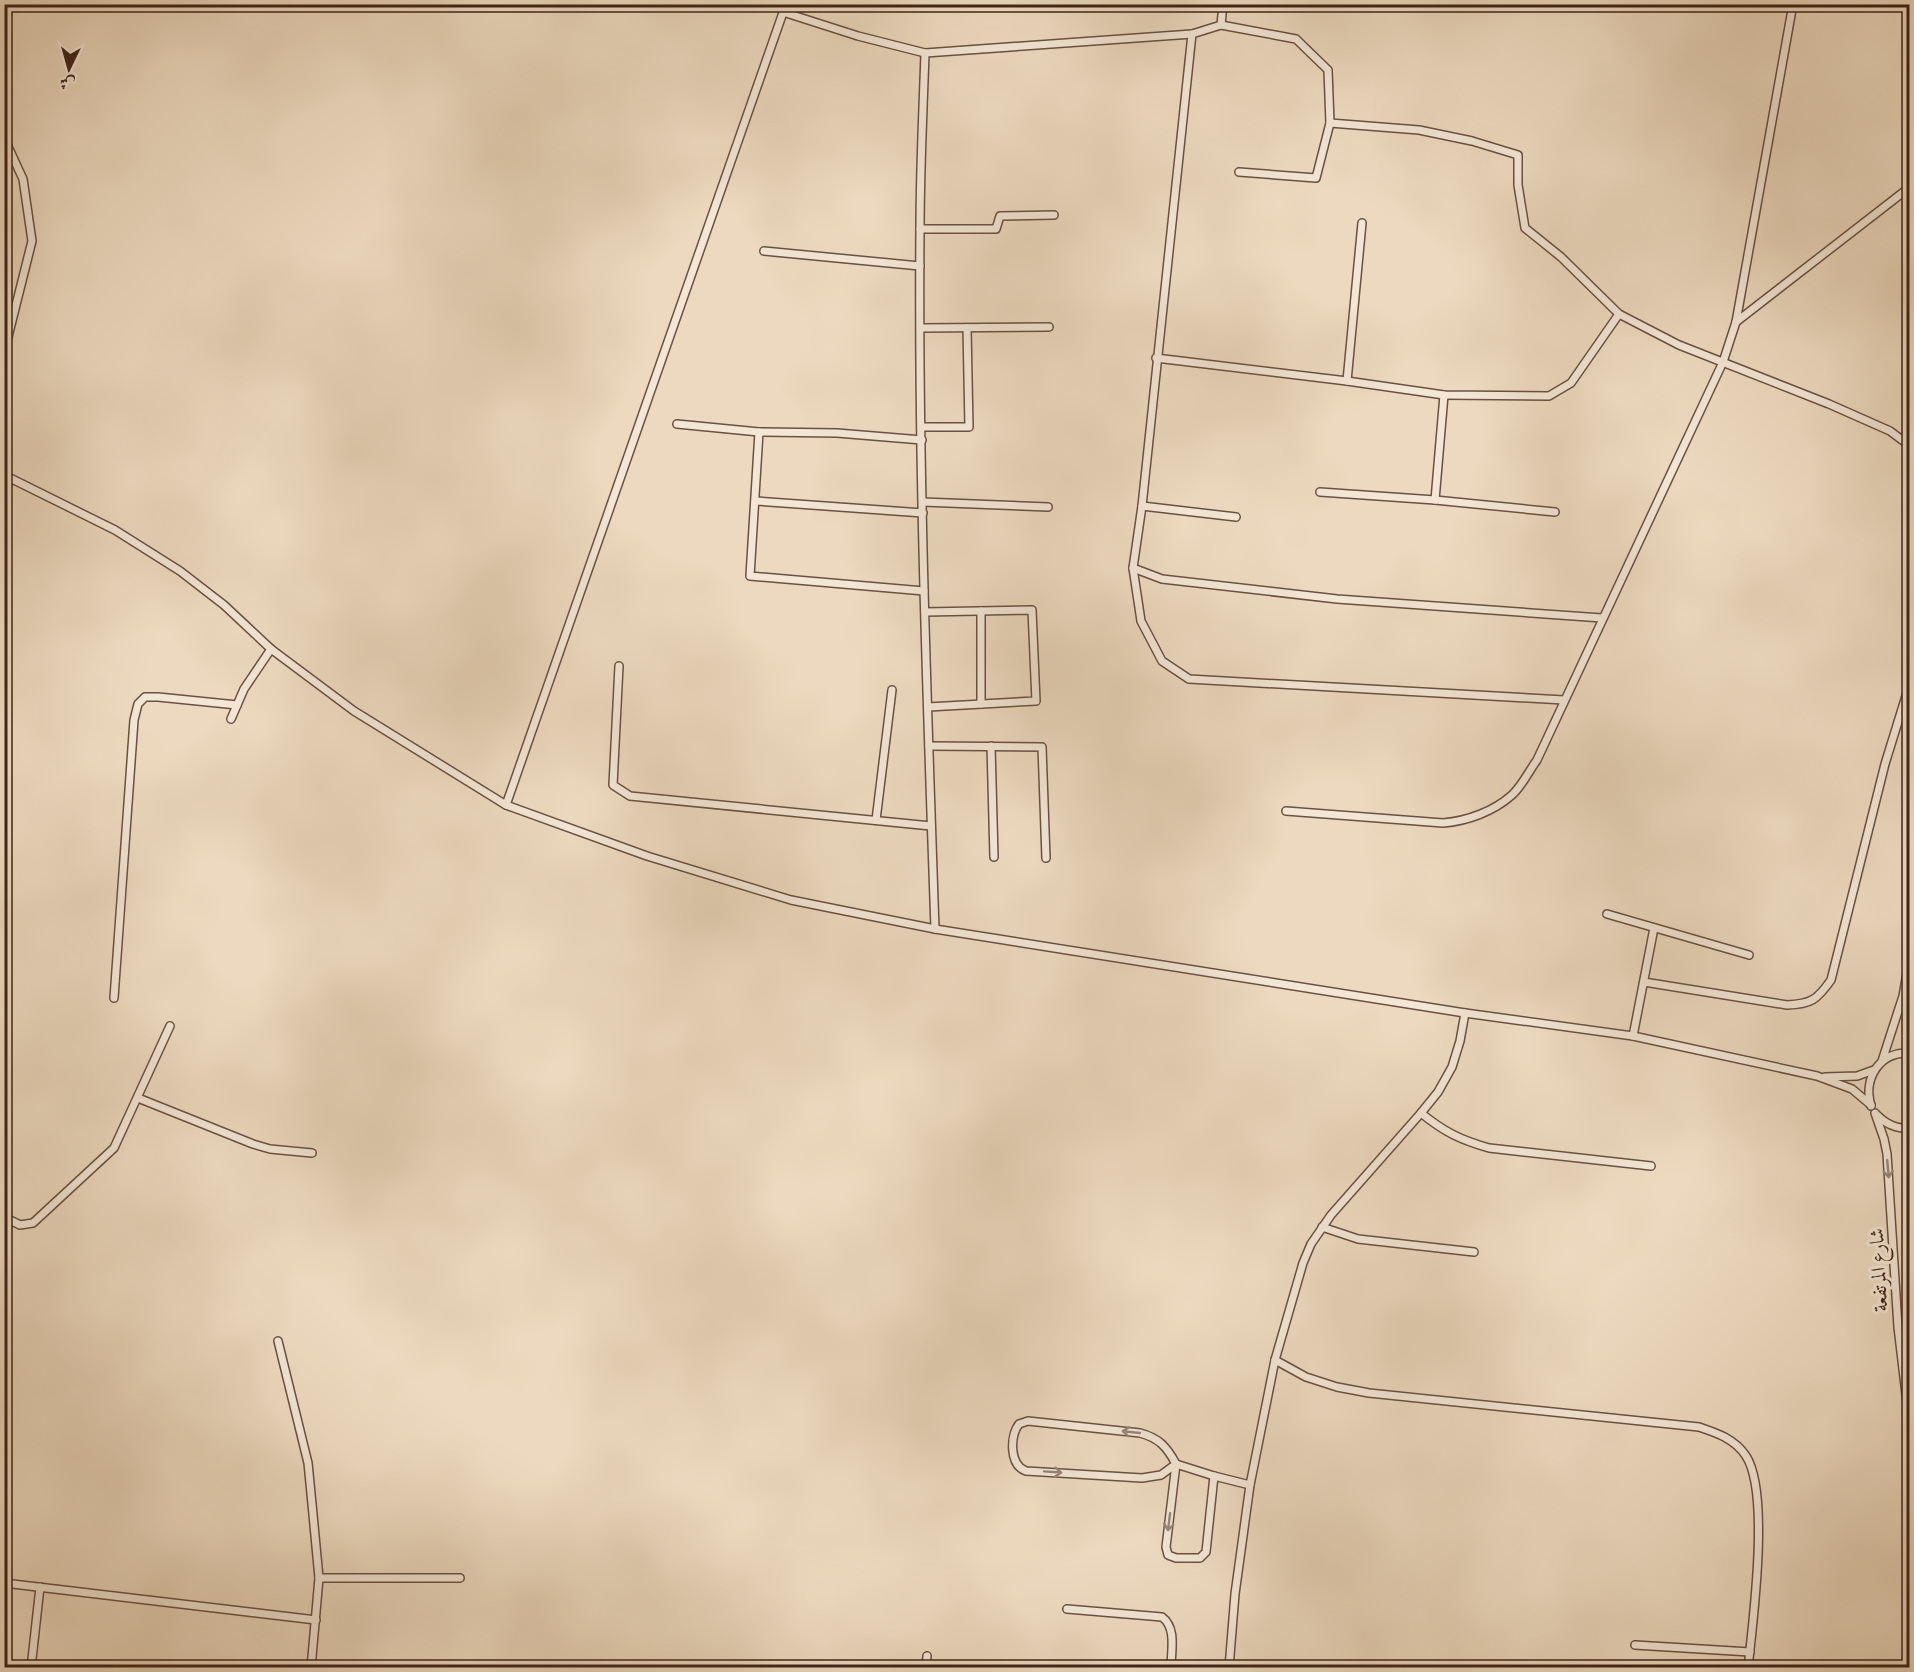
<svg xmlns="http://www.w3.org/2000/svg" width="1914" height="1672" font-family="'Gentium Book Plus',Amiri,serif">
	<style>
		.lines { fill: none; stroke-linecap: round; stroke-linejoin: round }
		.lane-casing { stroke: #6a5142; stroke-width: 10 }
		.lane { stroke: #f3e6d5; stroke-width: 7 }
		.oneway { stroke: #988577 }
		.labels { text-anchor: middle; stroke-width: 6; stroke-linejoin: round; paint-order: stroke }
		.street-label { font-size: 20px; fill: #3e2419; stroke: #f3e6d5 }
	</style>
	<rect width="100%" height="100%" fill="#ecd9bf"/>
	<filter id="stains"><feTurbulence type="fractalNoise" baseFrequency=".00333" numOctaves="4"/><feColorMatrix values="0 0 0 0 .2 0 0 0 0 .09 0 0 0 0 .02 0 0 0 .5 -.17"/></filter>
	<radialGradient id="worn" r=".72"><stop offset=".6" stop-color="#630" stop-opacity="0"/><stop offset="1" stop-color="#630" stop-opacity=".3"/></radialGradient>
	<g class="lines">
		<!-- lane casing -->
		<g class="lane-casing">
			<g id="lane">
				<path d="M 786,4 L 506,805 L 647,856 L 791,900 L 935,929 L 1465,1013 L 1633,1036 L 1817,1076 L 1852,1089 L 1871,1105"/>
				<path d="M 1223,4 L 1221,25 L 1192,34 L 1142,506 L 1133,568 L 1141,621 L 1162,661 L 1189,679 L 1564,700"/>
				<path d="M 783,12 L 858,36 L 925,53 L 1192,34"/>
				<path d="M 1221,25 L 1296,39 L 1328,70 L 1330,123 L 1316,178 L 1239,172"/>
				<path d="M 925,53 C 923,112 920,171 920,230 C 918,463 927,696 935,929"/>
				<path d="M 1330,123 L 1419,130 L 1472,141 L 1518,155 L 1518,185 L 1525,228 L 1561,257 L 1619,314 L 1679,345 L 1829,404 L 1890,431 L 1910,446"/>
				<path d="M 4,138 L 23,179 L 32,241 L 8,337 L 4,345"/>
				<path d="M 920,229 L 996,229 L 1000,216 L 1054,215"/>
				<path d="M 764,251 L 920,266"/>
				<path d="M 1736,322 L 1910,187"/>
				<path d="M 921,328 L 1049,327"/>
				<path d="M 1156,358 L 1347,381 L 1444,395 L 1549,396 L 1571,383 L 1619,314"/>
				<path d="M 1347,381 L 1362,223"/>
				<path d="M 677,424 L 759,432 L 837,433 L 922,440"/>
				<path d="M 921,427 L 969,427 L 967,328"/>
				<path d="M 759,432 L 750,576 L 924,591"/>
				<path d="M 4,475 L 115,530 L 180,571 L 224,605 L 271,649 L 354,711 L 506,805"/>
				<path d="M 1320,492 L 1435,500 L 1555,512"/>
				<path d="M 1435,500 L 1444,395"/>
				<path d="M 756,501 L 923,513"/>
				<path d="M 923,502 L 1048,507"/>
				<path d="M 1142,506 L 1236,517"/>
				<path d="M 1133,568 L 1162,579 L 1337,599 L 1602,618"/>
				<path d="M 925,612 L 1032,610 L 1036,701 L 928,707"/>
				<path d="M 619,666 L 613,785 L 630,796 L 931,826"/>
				<path d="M 981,704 L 981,611"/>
				<path d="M 231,719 L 244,689 L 271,649"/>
				<path d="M 929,746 L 1042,747 L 1046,858"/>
				<path d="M 991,746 L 994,857"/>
				<path d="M 1286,811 L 1443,823 C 1468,821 1494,811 1512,795 C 1522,786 1529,771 1537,760 L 1723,362 L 1736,322 L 1793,4"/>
				<path d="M 876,820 L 892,690"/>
				<path d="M 1607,914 L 1749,955"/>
				<path d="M 1644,982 L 1787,1005 C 1811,1004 1817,1000 1831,980 L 1885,764 L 1910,683"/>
				<path d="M 114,998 L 134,720 L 138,704 L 145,697 L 158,697 L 237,705"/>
				<path d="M 1633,1036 L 1654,928"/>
				<path d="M 1882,1061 L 1903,996 L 1910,956"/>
				<path d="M 1825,1077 L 1857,1076 L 1874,1070"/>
				<path d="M 138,1098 L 253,1144 L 270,1149 L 312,1153"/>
				<path d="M 1871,1106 C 1863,1079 1879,1051 1910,1053"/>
				<path d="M 1421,1113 C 1444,1132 1461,1140 1489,1148 L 1651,1166"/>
				<path d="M 1875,1113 L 1884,1139 L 1887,1154 L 1898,1327 L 1910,1428"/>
				<path d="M 1877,1115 C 1887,1125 1896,1128 1910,1129"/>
				<path d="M 4,1217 L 20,1225 L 33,1223 L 114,1148 L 170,1026"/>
				<path d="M 1322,1227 L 1358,1239 L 1474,1252"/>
				<path d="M 278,1341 L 308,1463 L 312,1504 L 319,1578 L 311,1668"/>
				<path d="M 1275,1360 L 1306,1377 L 1337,1387 L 1369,1393 L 1699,1427 C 1717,1433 1735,1439 1746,1456 C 1770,1493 1753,1620 1748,1668"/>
				<path d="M 1176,1464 L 1161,1475 L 1142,1478 L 1026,1471 C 1009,1465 1010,1436 1019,1424 L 1028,1421 L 1140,1433 C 1159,1438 1167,1447 1176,1464 L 1166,1547 L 1168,1555 L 1176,1558 L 1200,1558 L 1206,1552 L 1214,1476"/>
				<path d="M 1176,1464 L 1214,1476 L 1250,1485"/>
				<path d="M 319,1578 L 460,1578"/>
				<path d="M 4,1583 L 316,1620"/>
				<path d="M 1067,1609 L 1162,1617 C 1177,1628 1171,1651 1171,1668"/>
				<path d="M 1635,1645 L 1750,1652"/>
				<path d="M 31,1668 L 40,1587"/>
				<path d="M 926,1668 L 927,1656"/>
				<path d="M 1229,1668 L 1235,1594 L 1250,1485 L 1275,1360 L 1303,1263 L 1311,1244 L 1331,1215 L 1421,1113 L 1438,1092 L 1452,1067 L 1460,1041 L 1465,1013"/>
			</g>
		</g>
		<!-- lane -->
		<use href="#lane" class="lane"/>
	</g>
	<!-- one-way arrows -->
	<defs><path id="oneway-shaft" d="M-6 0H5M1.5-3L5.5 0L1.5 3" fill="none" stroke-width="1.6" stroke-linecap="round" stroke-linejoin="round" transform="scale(1.5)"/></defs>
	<g class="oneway">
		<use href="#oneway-shaft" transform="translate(1888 1169) rotate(85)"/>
		<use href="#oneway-shaft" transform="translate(1131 1432) rotate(-174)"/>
		<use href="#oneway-shaft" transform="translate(1053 1472) rotate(4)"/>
		<use href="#oneway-shaft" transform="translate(1169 1522) rotate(97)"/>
	</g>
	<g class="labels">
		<!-- street labels -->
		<g class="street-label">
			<text transform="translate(1878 1270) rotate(-93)" y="7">شارع المرتفعة</text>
		</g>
	</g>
	<!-- margin -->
	<rect width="1914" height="1672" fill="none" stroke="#ecd9bf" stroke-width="24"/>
	<rect x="6" y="6" width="1902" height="1660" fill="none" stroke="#3e2419" stroke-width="3"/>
	<rect x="12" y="12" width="1890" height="1648" fill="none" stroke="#3e2419" stroke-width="1.5"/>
	<!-- north arrow -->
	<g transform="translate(69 69) rotate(185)" stroke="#f3e6d5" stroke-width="4.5" paint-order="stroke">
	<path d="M0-4.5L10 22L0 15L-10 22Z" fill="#3e2419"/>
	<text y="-9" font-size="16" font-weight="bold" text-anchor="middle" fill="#3e2419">ش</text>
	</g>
	<rect width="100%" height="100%" filter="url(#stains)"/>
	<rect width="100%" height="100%" fill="url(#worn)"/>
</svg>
